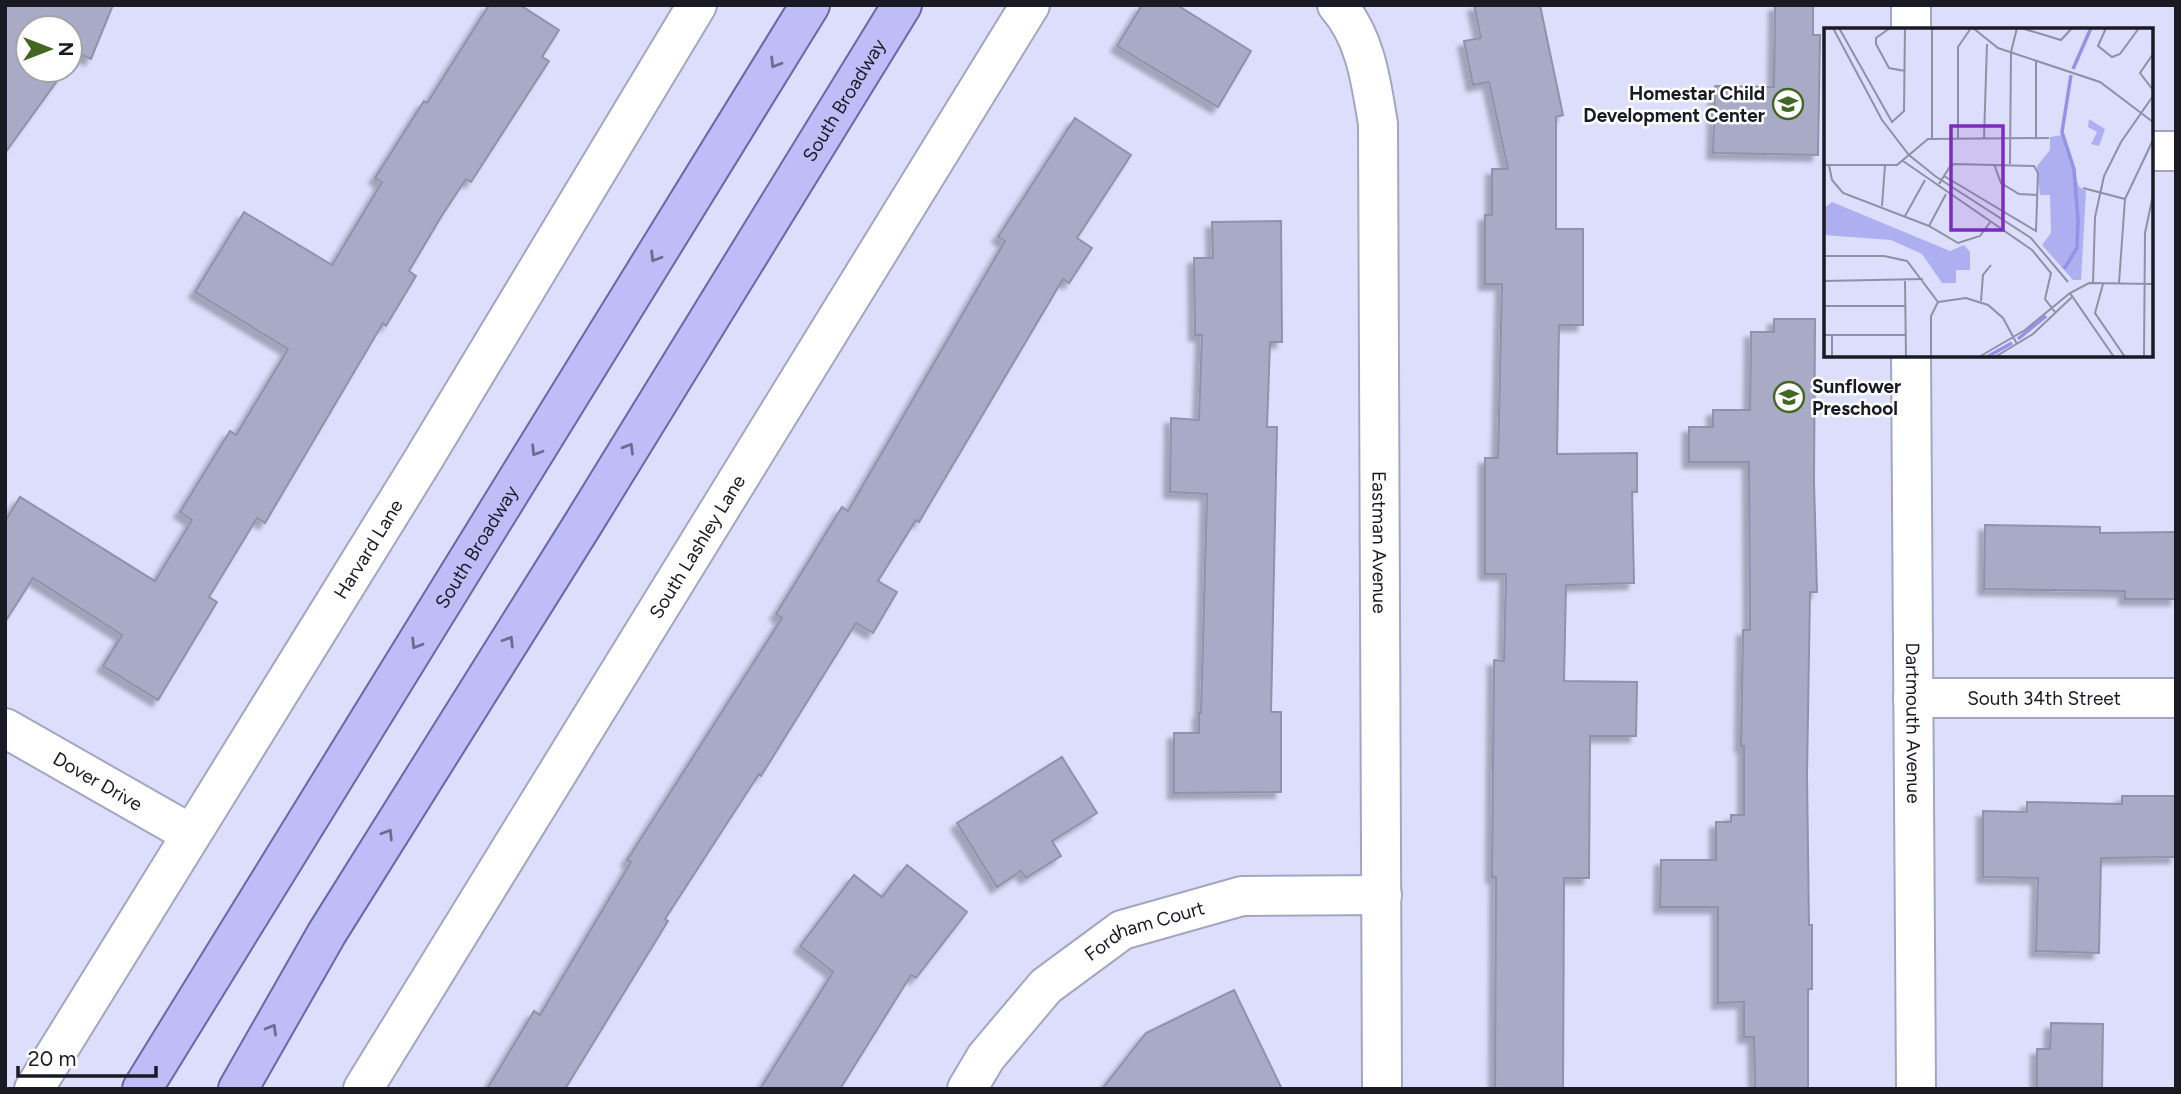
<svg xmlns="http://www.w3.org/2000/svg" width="2181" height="1094" font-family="Figtree,sans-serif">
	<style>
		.building { fill: #a9abc6; stroke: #9091ab; stroke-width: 2; filter: url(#shadow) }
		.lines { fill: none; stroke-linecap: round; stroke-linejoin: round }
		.minor-casing { stroke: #a4a6c1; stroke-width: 42 }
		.primary-casing { stroke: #6967a9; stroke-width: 42 }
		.minor { stroke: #fff; stroke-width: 38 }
		.primary { stroke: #bebdf7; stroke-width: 38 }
		.oneway { stroke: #6c6c8e }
		.labels { text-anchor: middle; stroke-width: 5; stroke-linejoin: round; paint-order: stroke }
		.poi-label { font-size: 19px; font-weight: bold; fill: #1a1a24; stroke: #fff; text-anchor: end }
		.street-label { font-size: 19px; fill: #1a1a24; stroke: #fff }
		.inset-river { fill: none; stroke: #9492e7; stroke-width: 3.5 }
		.inset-road { fill: none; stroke: #8e90a5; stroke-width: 2 }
		.view { fill: #7b2cbf; fill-opacity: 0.15; stroke: #7b2cbf; stroke-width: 3.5 }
		.inset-edge { fill: none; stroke: #1a1a24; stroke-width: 3.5 }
	</style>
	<defs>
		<filter id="shadow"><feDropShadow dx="-6" dy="6" stdDeviation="2" flood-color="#0004"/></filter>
	</defs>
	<rect width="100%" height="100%" fill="#dcdefb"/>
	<!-- building -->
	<g class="building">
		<path d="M 5,5 L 113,5 L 91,59 L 77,53 L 70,63 L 70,28 L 28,28 L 28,70 L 65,70 L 5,153 Z"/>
		<path d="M 489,5 L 520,5 L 559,30 L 542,57 L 549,61 L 471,182 L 466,179 L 441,217 L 409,271 L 416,276 L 386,326 L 383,323 L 265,523 L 257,518 L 209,597 L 217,602 L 158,700 L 103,666 L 122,635 L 33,578 L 5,622 L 5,521 L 20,497 L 155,581 L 192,520 L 180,512 L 230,431 L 236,435 L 288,349 L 195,292 L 244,212 L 332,265 L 382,182 L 375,178 L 424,101 L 427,103 Z"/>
		<path d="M 1142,5 L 1177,5 L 1251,51 L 1218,107 L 1117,46 Z"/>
		<path d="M 1474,5 L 1540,5 L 1563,115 L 1556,117 L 1556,229 L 1583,229 L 1583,325 L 1559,325 L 1557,454 L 1637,453 L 1637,492 L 1632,492 L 1634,583 L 1566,585 L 1564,681 L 1637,682 L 1636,736 L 1590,736 L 1589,878 L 1564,878 L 1563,1089 L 1495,1089 L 1496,877 L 1492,877 L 1494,660 L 1504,661 L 1506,574 L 1485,574 L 1485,458 L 1498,458 L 1502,284 L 1485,284 L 1485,215 L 1492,215 L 1492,169 L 1508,169 L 1489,82 L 1473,85 L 1464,41 L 1481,38 Z"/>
		<path d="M 1775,5 L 1813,5 L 1813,35 L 1820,35 L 1818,155 L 1713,153 L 1715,86 L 1774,87 Z"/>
		<path d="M 1075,118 L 1131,155 L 1077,238 L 1092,248 L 1069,283 L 1063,279 L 919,522 L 916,520 L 878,581 L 897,592 L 873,633 L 856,623 L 761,776 L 759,774 L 665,919 L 668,921 L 565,1089 L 487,1089 L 534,1011 L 540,1015 L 631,862 L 627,860 L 782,618 L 776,614 L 842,507 L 848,511 L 1005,241 L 998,237 Z"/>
		<path d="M 1281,221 L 1282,342 L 1270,342 L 1267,427 L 1277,427 L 1271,712 L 1281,712 L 1281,792 L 1174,793 L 1174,733 L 1199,733 L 1199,713 L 1201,713 L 1207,494 L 1170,492 L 1171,418 L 1199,420 L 1202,335 L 1195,335 L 1194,258 L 1213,258 L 1212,222 Z"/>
		<path d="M 1774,319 L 1815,319 L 1814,482 L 1817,592 L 1810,592 L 1807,775 L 1809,925 L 1812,925 L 1812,989 L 1808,989 L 1808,1089 L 1755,1089 L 1754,1037 L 1744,1037 L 1744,1002 L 1718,1003 L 1718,907 L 1660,907 L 1661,860 L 1716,860 L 1716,822 L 1731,822 L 1731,815 L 1744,815 L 1744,746 L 1741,746 L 1743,630 L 1750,630 L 1749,462 L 1689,462 L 1689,427 L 1713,427 L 1713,410 L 1750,410 L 1751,332 L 1774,332 Z"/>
		<path d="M 1985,525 L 2100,527 L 2100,533 L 2176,532 L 2176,599 L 2125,599 L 2125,591 L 1984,589 Z"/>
		<path d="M 1062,757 L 1097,813 L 1052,841 L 1061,856 L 1026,878 L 1021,871 L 997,887 L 957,823 Z"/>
		<path d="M 2122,796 L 2176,796 L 2176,857 L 2101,858 L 2099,953 L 2036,951 L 2038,878 L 1983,877 L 1983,811 L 2027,812 L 2027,802 L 2122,804 Z"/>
		<path d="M 907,865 L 967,912 L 916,978 L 911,975 L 840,1089 L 760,1089 L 833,972 L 800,946 L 854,875 L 882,897 Z"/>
		<path d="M 1234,990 L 1282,1089 L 1102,1089 L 1146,1033 Z"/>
		<path d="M 2051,1023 L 2103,1024 L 2102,1089 L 2037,1089 L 2037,1049 L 2050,1049 Z"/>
	</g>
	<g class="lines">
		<!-- minor casing -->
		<g class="minor-casing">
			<g id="minor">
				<path id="s1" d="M 1337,5 C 1366,38 1371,82 1378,124 L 1382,1089"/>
				<path d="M 1911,30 L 1911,5"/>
				<path d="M 2151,151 L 2176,151"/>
				<path id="s2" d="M 1911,355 L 1916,1089"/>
				<path id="s3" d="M 1913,698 L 2176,698"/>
				<path id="s4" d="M 5,728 L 191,834"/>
				<path id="s5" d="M 34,1089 L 423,460 L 697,5"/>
				<path id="s6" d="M 363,1089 L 1030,5"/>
				<path id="s7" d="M 967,1089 L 986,1057 L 1046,986 L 1122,930 L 1242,896 L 1382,895"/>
			</g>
		</g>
		<!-- primary casing -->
		<g class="primary-casing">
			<g id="primary">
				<path id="s8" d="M 142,1089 L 810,5"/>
				<path id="s9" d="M 238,1089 L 327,933 L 583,524 L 902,5"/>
			</g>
		</g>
		<!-- minor -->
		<use href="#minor" class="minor"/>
		<!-- primary -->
		<use href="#primary" class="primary"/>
	</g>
	<!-- one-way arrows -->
	<defs><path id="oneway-chevron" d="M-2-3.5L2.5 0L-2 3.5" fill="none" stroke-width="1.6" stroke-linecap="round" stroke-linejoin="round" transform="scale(1.75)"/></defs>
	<g class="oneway">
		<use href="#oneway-chevron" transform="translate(775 63) rotate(122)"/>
		<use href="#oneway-chevron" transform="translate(655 257) rotate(122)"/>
		<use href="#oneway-chevron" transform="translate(629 448) rotate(-59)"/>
		<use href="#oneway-chevron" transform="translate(536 451) rotate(122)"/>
		<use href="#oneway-chevron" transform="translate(509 641) rotate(-58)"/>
		<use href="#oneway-chevron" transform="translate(416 644) rotate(122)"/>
		<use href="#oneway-chevron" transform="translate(388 834) rotate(-58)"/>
		<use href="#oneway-chevron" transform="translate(272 1029) rotate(-60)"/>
	</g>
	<!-- icons -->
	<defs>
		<g id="school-ring" transform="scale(1.575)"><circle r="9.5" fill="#fff" stroke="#416721" stroke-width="1.5"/><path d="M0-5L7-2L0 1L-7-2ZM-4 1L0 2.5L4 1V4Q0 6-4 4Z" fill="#416721"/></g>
	</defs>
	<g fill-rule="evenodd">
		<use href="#school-ring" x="1788" y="104"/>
		<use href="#school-ring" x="1789" y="397"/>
	</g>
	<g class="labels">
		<!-- poi labels -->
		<g class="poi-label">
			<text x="1765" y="100">Homestar Child<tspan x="1765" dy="22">Development Center</tspan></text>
			<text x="1812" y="393" text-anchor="start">Sunflower<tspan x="1812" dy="22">Preschool</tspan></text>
		</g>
		<!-- street labels -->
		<g class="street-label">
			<text dy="7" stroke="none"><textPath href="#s9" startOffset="1160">South Broadway</textPath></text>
			<text dy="7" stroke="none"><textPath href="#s1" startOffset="546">Eastman Avenue</textPath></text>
			<text dy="7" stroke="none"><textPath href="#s8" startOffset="637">South Broadway</textPath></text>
			<text dy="7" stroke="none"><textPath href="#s6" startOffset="637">South Lashley Lane</textPath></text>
			<text dy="7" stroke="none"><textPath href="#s5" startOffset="635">Harvard Lane</textPath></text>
			<text dy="7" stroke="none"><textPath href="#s3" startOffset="131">South 34th Street</textPath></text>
			<text dy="7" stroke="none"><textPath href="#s2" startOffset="368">Dartmouth Avenue</textPath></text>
			<text dy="7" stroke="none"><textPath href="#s4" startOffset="107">Dover Drive</textPath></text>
			<text dy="7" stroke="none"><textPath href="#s7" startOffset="245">Fordham Court</textPath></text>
		</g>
	</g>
	<!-- overview -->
	<g transform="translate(1824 28)">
		<rect width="329" height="329" fill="#dcdefb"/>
		<path d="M 265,91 L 281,101 L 275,118 L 267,116 L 273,104 L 264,99 ZM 238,107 L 255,159 L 262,163 L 257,252 L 249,252 L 218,217 L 227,205 L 226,167 L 216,167 L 213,138 L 226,122 L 226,109 ZM 8,174 L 126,223 L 140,217 L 146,224 L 146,242 L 132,242 L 132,255 L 118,255 L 98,226 L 67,212 L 0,207 L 0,180 Z" fill="#aeaff1"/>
		<path d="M226 145a11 11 0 1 1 22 0a11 11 0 1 1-22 0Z" fill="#aeaff1"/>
		<path class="inset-river" d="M 249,41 L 267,0M 240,241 L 253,220 L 254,192 L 250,141 L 238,104 L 247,47M 194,311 L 222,288M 163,329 L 188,315"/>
		<path class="inset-road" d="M 9,0 L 58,92 L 85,127 L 111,148 L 207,210 L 244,254M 15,0 L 68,94 L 80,83 L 81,0M 66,0 L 52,10 L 52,16 L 65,40 L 81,43M 149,0 L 174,20 L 276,54 L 329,94M 197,0 L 237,12 L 248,0M 282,0 L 274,18 L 288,29 L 296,26 L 315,0M 329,26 L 316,45 L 329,62M 212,32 L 212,110M 108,110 L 108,0M 160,110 L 163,16M 134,111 L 134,19 L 147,0M 79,133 L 208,222 L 227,245 L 221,271 L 231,284M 170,136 L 177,155 L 195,166 L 214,167M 186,136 L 187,24 L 193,0M 0,137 L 73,137 L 104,111 L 225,110M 5,137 L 8,152 L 19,165 L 105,198 L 134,215 L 156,208 L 167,193M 115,156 L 125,140 L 130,136 L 210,138 L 214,145 L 212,203 L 120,148M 259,160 L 301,171M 58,178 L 61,137M 81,188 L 101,152M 105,198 L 122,166M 0,228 L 60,228 L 83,233 L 114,274M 0,253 L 99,251M 81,253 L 82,329M 269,255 L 271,189 L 280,148 L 297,114 L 329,68M 295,255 L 301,171 L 329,112M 279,256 L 271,285 L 301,329M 157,273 L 159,247 L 167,237M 114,274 L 142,270 L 164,277 L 179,290 L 193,316M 0,278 L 81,278M 0,307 L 82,307M 8,307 L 8,329M 107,329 L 107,288 L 114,274M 155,329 L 201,302 L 246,265M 171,329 L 209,306 L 248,269M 290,329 L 246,265 L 265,255 L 329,256M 320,329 L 321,205 L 329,167"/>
		<path class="view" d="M 127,98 L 179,98 L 179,202 L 127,202 Z"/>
		<rect width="329" height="329" class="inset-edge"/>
	</g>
	<!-- border -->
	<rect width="2181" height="1094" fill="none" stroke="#1a1a24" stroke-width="14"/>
	<!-- north arrow -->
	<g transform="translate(49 49) rotate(90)"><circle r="33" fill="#ffffff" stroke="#a3a3a7" stroke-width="2"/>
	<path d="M0-5L12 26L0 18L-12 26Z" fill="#416721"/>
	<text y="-10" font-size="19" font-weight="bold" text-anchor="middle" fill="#1a1a24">N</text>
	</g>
	<!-- scale -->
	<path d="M18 1066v10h138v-10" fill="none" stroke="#1a1a24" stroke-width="3.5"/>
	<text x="28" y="1066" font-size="21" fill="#1a1a24" stroke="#ffffff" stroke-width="5" paint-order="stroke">20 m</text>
</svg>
